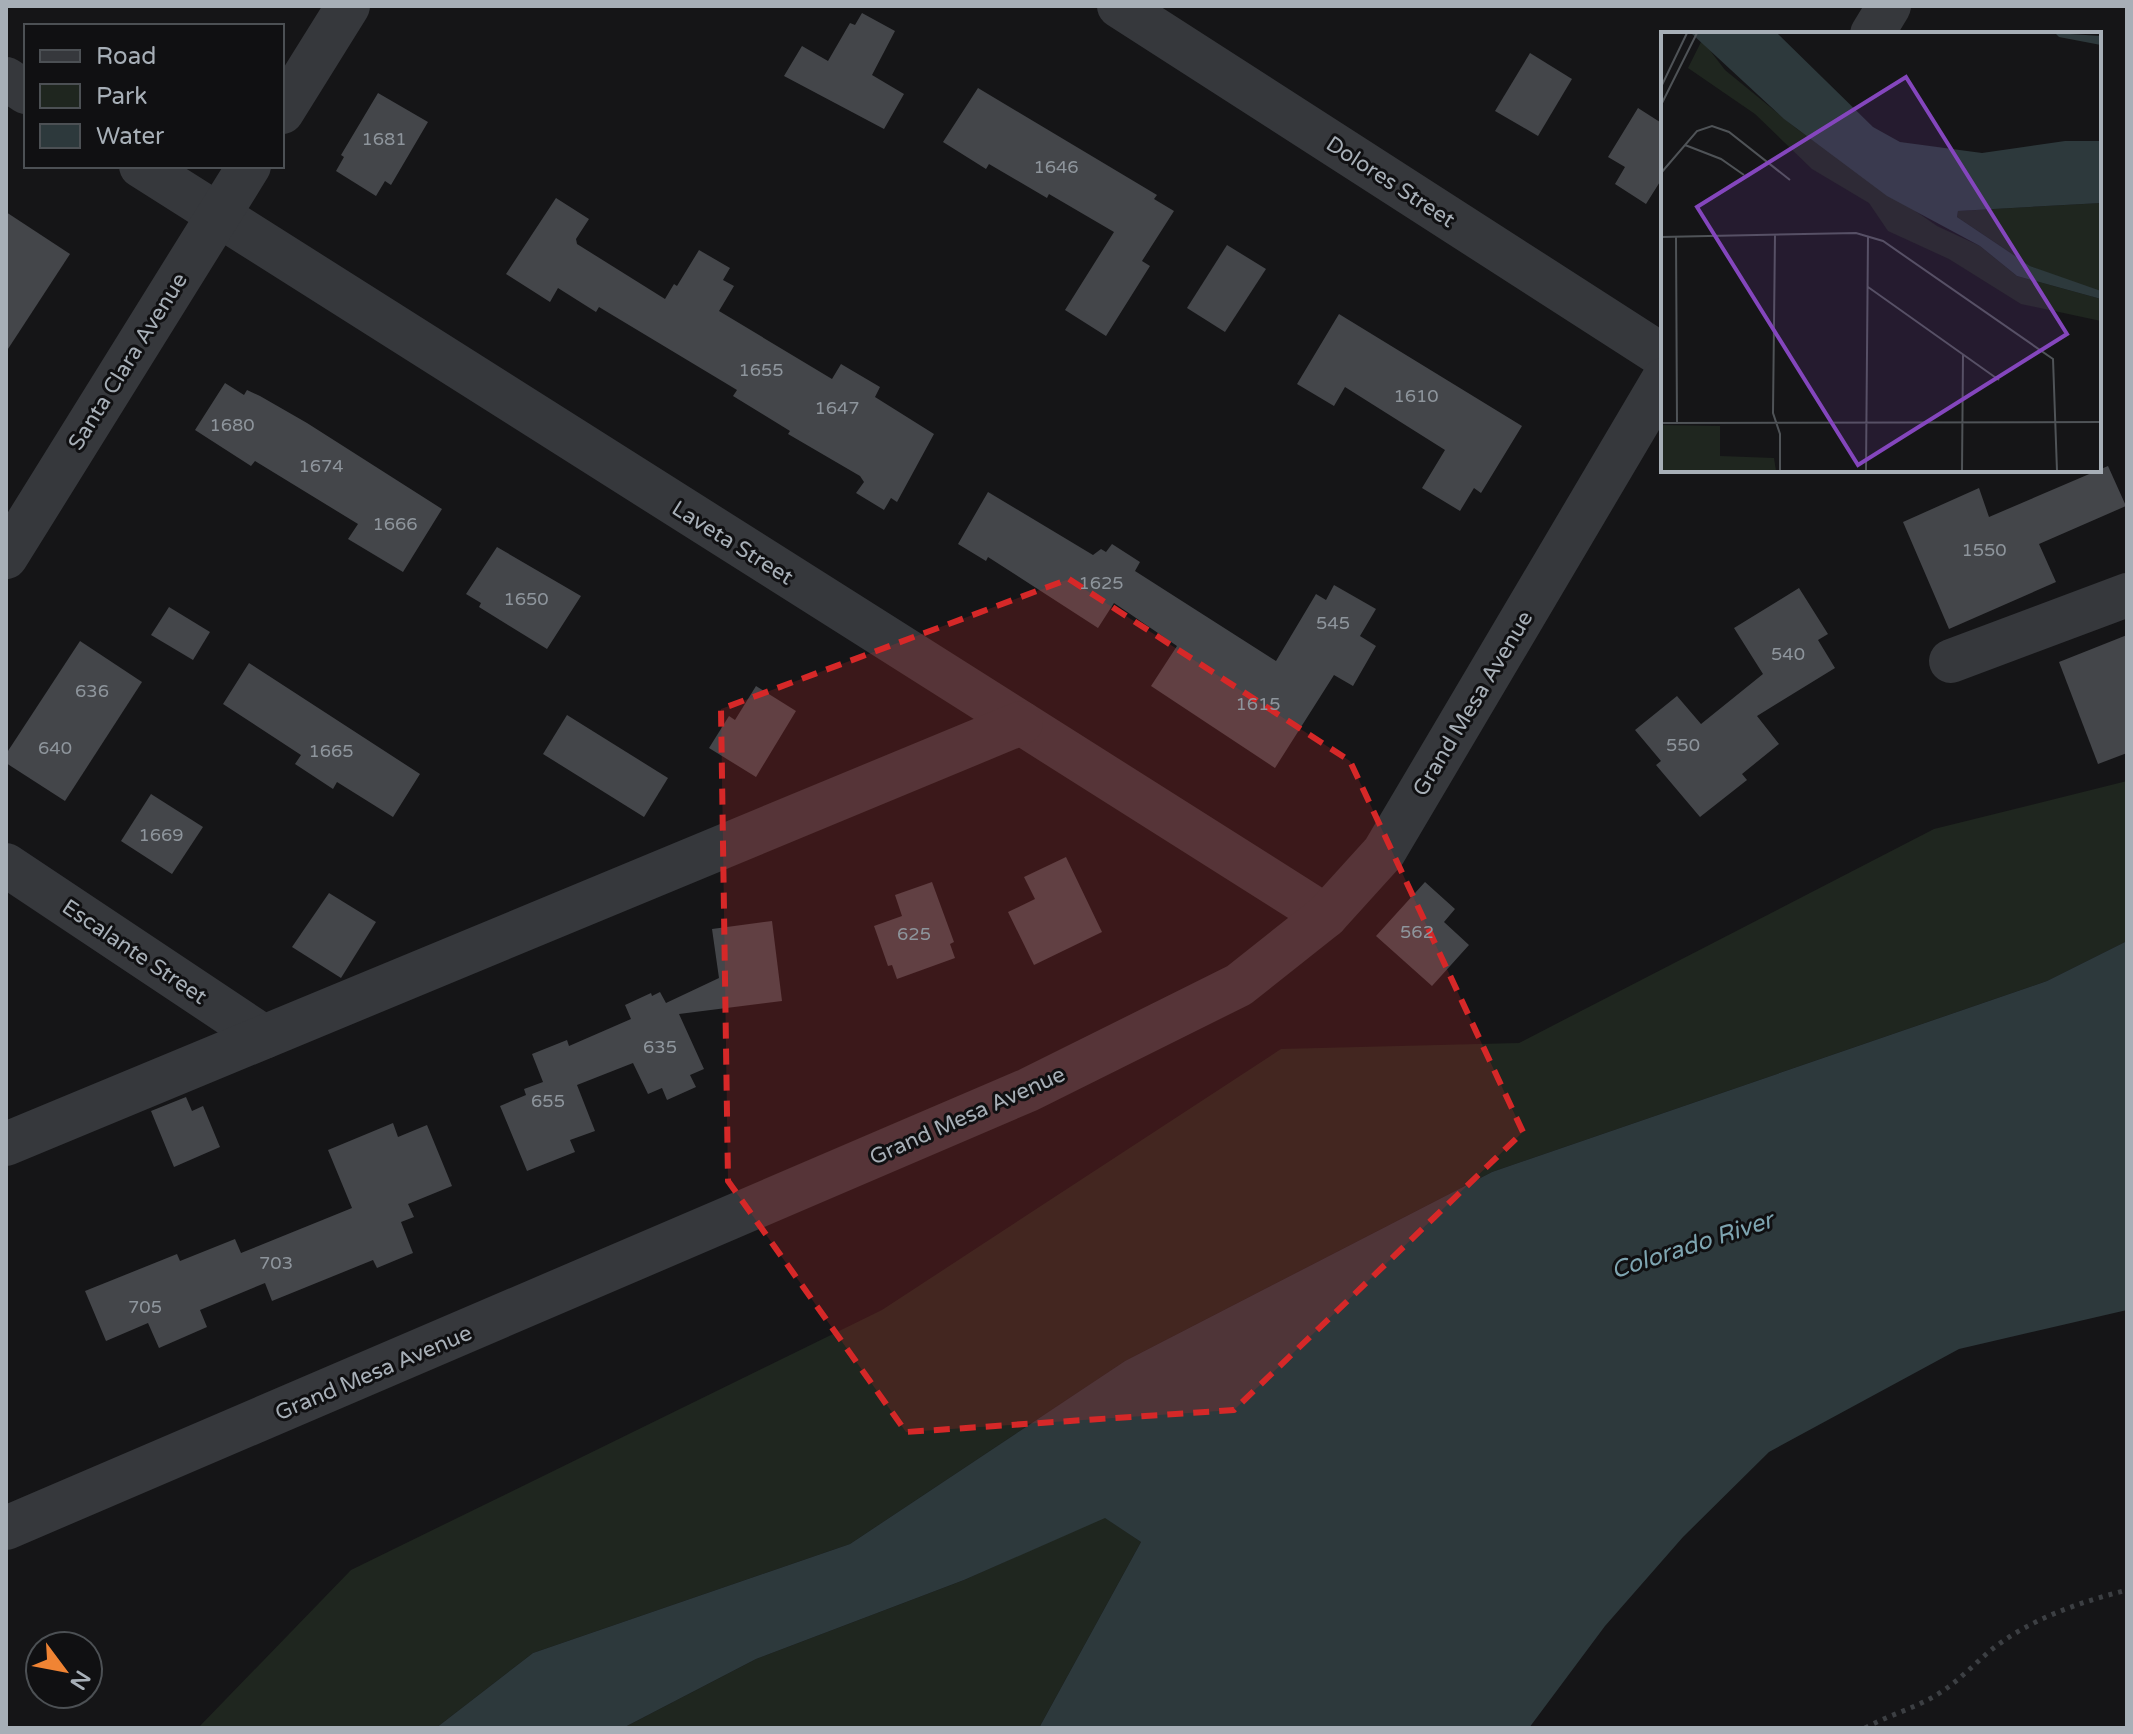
<svg xmlns="http://www.w3.org/2000/svg" width="2133" height="1734" font-family="'Varela Round',sans-serif">
	<style>
		.green { fill: #1f261f }
		.water { fill: #2d393c }
		.building { fill: #44464a }
		.lines { fill: none; stroke-linecap: round; stroke-linejoin: round }
		.path { stroke: #3c3f43; stroke-width: 5; stroke-dasharray: 4 6; stroke-linecap: butt }
		.minor { stroke: #36383c; stroke-width: 44 }
		.marked { fill: #d62828; fill-opacity: 0.2; stroke: #d62828; stroke-width: 6; stroke-dasharray: 16 10; stroke-linejoin: round }
		.labels { text-anchor: middle; stroke-width: 6; stroke-linejoin: round; paint-order: stroke }
		.number-label { font-size: 18px; fill: #8e959c }
		.street-label { font-size: 22px; fill: #a7afb7; stroke: #101012 }
		.water-label { font-size: 24px; font-style: italic; fill: #7ea5b1; stroke: #101012 }
		.inset-road { fill: none; stroke: #4f5357; stroke-width: 2 }
		.view { fill: #8446bd; fill-opacity: 0.15; stroke: #8446bd; stroke-width: 4 }
		.inset-edge { fill: none; stroke: #a7afb7; stroke-width: 4 }
	</style>
	<rect width="100%" height="100%" fill="#151517"/>
	<!-- green -->
	<g class="green">
		<path d="M 2127,781 L 2127,941 L 2047,981 L 1492,1172 L 1125,1361 L 850,1544 L 533,1653 L 436,1728 L 198,1728 L 351,1570 L 882,1310 L 1281,1049 L 1519,1043 L 1934,829 Z"/>
		<path d="M 1105,1517 L 1141,1542 L 1039,1728 L 623,1728 L 756,1659 L 964,1580 Z"/>
	</g>
	<!-- water -->
	<path class="water" d="M 2127,941 L 2127,1310 L 1959,1349 L 1769,1452 L 1683,1537 L 1605,1626 L 1529,1728 L 1039,1728 L 1141,1542 L 1105,1518 L 964,1580 L 756,1659 L 623,1728 L 436,1728 L 533,1653 L 850,1544 L 1125,1361 L 1492,1172 L 2047,981 Z"/>
	<!-- building -->
	<g class="building">
		<path d="M 862,13 L 895,31 L 872,75 L 904,94 L 884,129 L 784,76 L 802,46 L 828,61 L 850,23 L 855,25 Z"/>
		<path d="M 1530,53 L 1572,79 L 1538,136 L 1495,111 Z"/>
		<path d="M 978,88 L 1157,195 L 1154,199 L 1174,211 L 1142,261 L 1150,266 L 1106,336 L 1065,310 L 1114,232 L 1049,194 L 1047,198 L 989,164 L 986,169 L 943,142 Z"/>
		<path d="M 378,93 L 428,122 L 391,185 L 385,181 L 376,196 L 336,171 L 344,157 L 341,155 Z"/>
		<path d="M 1638,108 L 1663,124 L 1663,177 L 1646,204 L 1615,184 L 1625,167 L 1608,157 Z"/>
		<path d="M 556,198 L 589,219 L 576,239 L 577,244 L 665,299 L 674,284 L 677,286 L 699,250 L 730,268 L 723,280 L 734,286 L 719,311 L 832,379 L 841,364 L 880,387 L 875,397 L 934,434 L 897,502 L 891,498 L 884,510 L 856,493 L 864,482 L 860,476 L 788,434 L 790,431 L 733,396 L 737,390 L 599,307 L 596,312 L 558,288 L 550,302 L 506,274 Z"/>
		<path d="M 6,212 L 70,254 L 6,352 Z"/>
		<path d="M 1227,245 L 1266,269 L 1225,332 L 1187,308 Z"/>
		<path d="M 1339,314 L 1522,426 L 1481,493 L 1474,488 L 1460,511 L 1422,488 L 1445,450 L 1345,387 L 1334,406 L 1297,384 Z"/>
		<path d="M 225,383 L 244,395 L 247,390 L 260,396 L 307,423 L 442,509 L 403,572 L 348,539 L 358,524 L 255,461 L 251,466 L 195,430 Z"/>
		<path d="M 2108,466 L 2126,506 L 2039,544 L 2056,582 L 1949,629 L 1903,522 L 1979,488 L 1989,517 Z"/>
		<path d="M 988,492 L 1093,555 L 1101,549 L 1106,552 L 1112,544 L 1140,562 L 1135,571 L 1276,661 L 1316,594 L 1326,600 L 1334,585 L 1376,609 L 1360,636 L 1376,646 L 1353,686 L 1334,675 L 1275,768 L 1151,686 L 1177,646 L 1114,603 L 1098,628 L 988,557 L 986,561 L 958,544 Z"/>
		<path d="M 497,547 L 581,596 L 547,649 L 479,607 L 481,603 L 466,594 Z"/>
		<path d="M 1799,588 L 1828,634 L 1818,640 L 1835,668 L 1757,716 L 1779,744 L 1742,774 L 1747,780 L 1700,817 L 1656,765 L 1661,761 L 1635,730 L 1677,696 L 1701,724 L 1763,674 L 1734,628 Z"/>
		<path d="M 169,607 L 210,632 L 193,660 L 151,635 Z"/>
		<path d="M 2127,635 L 2127,753 L 2098,764 L 2059,662 Z"/>
		<path d="M 80,641 L 142,682 L 65,801 L 6,763 L 6,754 Z"/>
		<path d="M 249,663 L 420,774 L 393,817 L 337,782 L 333,789 L 295,764 L 301,755 L 223,704 Z"/>
		<path d="M 756,686 L 796,711 L 756,777 L 709,748 L 729,716 L 735,720 Z"/>
		<path d="M 567,715 L 668,778 L 644,817 L 543,754 Z"/>
		<path d="M 151,794 L 203,827 L 172,874 L 121,841 Z"/>
		<path d="M 1066,857 L 1102,932 L 1034,965 L 1008,912 L 1035,899 L 1024,877 Z"/>
		<path d="M 932,882 L 954,942 L 950,944 L 955,958 L 897,979 L 892,965 L 888,966 L 874,926 L 902,916 L 895,895 Z"/>
		<path d="M 1425,882 L 1455,909 L 1444,922 L 1469,945 L 1432,986 L 1376,936 Z"/>
		<path d="M 329,893 L 376,922 L 341,978 L 292,947 Z"/>
		<path d="M 772,921 L 782,1001 L 679,1014 L 704,1069 L 690,1075 L 696,1087 L 667,1100 L 662,1088 L 648,1094 L 633,1063 L 577,1085 L 595,1131 L 570,1140 L 575,1152 L 527,1171 L 500,1106 L 526,1095 L 524,1089 L 543,1082 L 532,1054 L 567,1040 L 569,1046 L 631,1019 L 625,1005 L 651,993 L 652,996 L 660,992 L 666,1003 L 719,978 L 712,929 Z"/>
		<path d="M 186,1097 L 192,1111 L 203,1106 L 220,1147 L 174,1167 L 151,1111 Z"/>
		<path d="M 393,1123 L 398,1137 L 427,1125 L 452,1186 L 408,1204 L 414,1217 L 401,1222 L 413,1253 L 377,1268 L 373,1260 L 272,1301 L 265,1283 L 200,1310 L 207,1327 L 159,1348 L 148,1323 L 106,1341 L 85,1291 L 177,1254 L 180,1261 L 235,1239 L 241,1253 L 352,1208 L 328,1150 Z"/>
	</g>
	<g class="lines">
		<!-- path -->
		<path class="path" d="M 1865,1728 C 1887,1716 1912,1709 1933,1697 C 1956,1684 1972,1666 1991,1650 C 2030,1619 2080,1602 2127,1590"/>
		<!-- minor -->
		<g class="minor">
			<path d="M 1119,6 L 1663,356"/>
			<path d="M 1872,34 L 1889,6"/>
			<path d="M 6,79 L 26,92"/>
			<path d="M 282,112 L 348,6"/>
			<path d="M 141,166 L 1326,916"/>
			<path d="M 6,557 L 249,166"/>
			<path d="M 1951,661 L 2127,595"/>
			<path d="M 6,865 L 264,1037"/>
			<path d="M 6,1144 L 1021,723"/>
			<path d="M 6,1528 L 1028,1090 L 1239,985 L 1326,916 L 1384,852 L 1663,380"/>
		</g>
	</g>
	<!-- marked area -->
	<path class="marked" d="M 1069,579 L 1350,761 L 1523,1132 L 1234,1410 L 906,1432 L 728,1181 L 721,709 Z"/>
	<g class="labels">
		<!-- number labels -->
		<g class="number-label">
			<text x="384" y="145">1681</text>
			<text x="1056" y="173">1646</text>
			<text x="761" y="376">1655</text>
			<text x="1416" y="402">1610</text>
			<text x="837" y="414">1647</text>
			<text x="232" y="431">1680</text>
			<text x="321" y="472">1674</text>
			<text x="395" y="530">1666</text>
			<text x="1984" y="556">1550</text>
			<text x="1101" y="589">1625</text>
			<text x="526" y="605">1650</text>
			<text x="1333" y="629">545</text>
			<text x="1788" y="660">540</text>
			<text x="92" y="697">636</text>
			<text x="1258" y="710">1615</text>
			<text x="1683" y="751">550</text>
			<text x="55" y="754">640</text>
			<text x="331" y="757">1665</text>
			<text x="161" y="841">1669</text>
			<text x="1417" y="938">562</text>
			<text x="914" y="940">625</text>
			<text x="660" y="1053">635</text>
			<text x="548" y="1107">655</text>
			<text x="276" y="1269">703</text>
			<text x="145" y="1313">705</text>
		</g>
		<!-- street labels -->
		<g class="street-label">
			<text transform="translate(1391 181) rotate(33)" y="8">Dolores Street</text>
			<text transform="translate(127 361) rotate(-58)" y="8">Santa Clara Avenue</text>
			<text transform="translate(733 542) rotate(32)" y="8">Laveta Street</text>
			<text transform="translate(1472 703) rotate(-59)" y="8">Grand Mesa Avenue</text>
			<text transform="translate(135 951) rotate(34)" y="8">Escalante Street</text>
			<text transform="translate(967 1115) rotate(-24)" y="8">Grand Mesa Avenue</text>
			<text transform="translate(373 1372) rotate(-23)" y="8">Grand Mesa Avenue</text>
		</g>
		<!-- water labels -->
		<g class="water-label">
			<text transform="translate(1692 1245) rotate(-18)" y="8">Colorado River</text>
		</g>
	</g>
	<!-- overview -->
	<g transform="translate(1661 32)">
		<rect width="440" height="440" fill="#151517"/>
		<path d="M 41,8 L 64,38 L 136,97 L 276,194 L 319,214 L 356,244 L 440,267 L 440,289 L 360,272 L 288,227 L 227,199 L 208,171 L 151,137 L 94,82 L 27,36 ZM 440,171 L 440,259 L 435,261 L 369,234 L 296,185 L 297,179 ZM 0,393 L 59,394 L 59,424 L 113,426 L 115,439 L 0,439 Z" fill="#1f261f"/>
		<path d="M 30,1 L 116,1 L 212,95 L 239,110 L 321,121 L 404,109 L 440,109 L 440,171 L 297,179 L 296,185 L 369,234 L 440,259 L 440,267 L 356,244 L 319,214 L 226,164 L 123,87 ZM 394,1 L 440,4 L 440,13 L 398,5 Z" fill="#2d393c"/>
		<path class="inset-road" d="M 0,55 L 26,1M 0,73 L 36,1M 24,113 L 60,127 L 83,143M 0,141 L 36,99 L 51,94 L 68,100 L 129,148M 114,203 L 112,381 L 119,402 L 119,439M 0,205 L 195,201 L 222,209 L 392,327 L 396,439M 15,205 L 16,391M 207,255 L 338,348M 0,391 L 440,390M 205,439 L 207,204M 301,439 L 302,323"/>
		<path class="view" d="M 245,45 L 406,302 L 197,433 L 36,175 Z"/>
		<rect width="440" height="440" class="inset-edge"/>
	</g>
	<!-- border -->
	<rect width="2133" height="1734" fill="none" stroke="#a7afb7" stroke-width="16"/>
	<!-- legend -->
	<rect x="24" y="24" width="260" height="144" fill="#101012" stroke="#4c5054" stroke-width="2"/>
	<rect x="40" y="50" width="40" height="12" fill="#36383c" stroke="#4c5054" stroke-width="2"/>
	<text x="96" y="64" font-size="24" fill="#a7afb7">Road</text>
	<rect x="40" y="84" width="40" height="24" fill="#1f261f" stroke="#4c5054" stroke-width="2"/>
	<text x="96" y="104" font-size="24" fill="#a7afb7">Park</text>
	<rect x="40" y="124" width="40" height="24" fill="#2d393c" stroke="#4c5054" stroke-width="2"/>
	<text x="96" y="144" font-size="24" fill="#a7afb7">Water</text>
	<!-- north arrow -->
	<g transform="translate(64 1670) rotate(122)"><circle r="38" fill="#101012" stroke="#4c5054" stroke-width="2"/>
	<path d="M0-6L14 30L0 20L-14 30Z" fill="#f08434"/>
	<text y="-12" font-size="22" font-weight="bold" text-anchor="middle" fill="#a7afb7">N</text>
	</g>
</svg>
